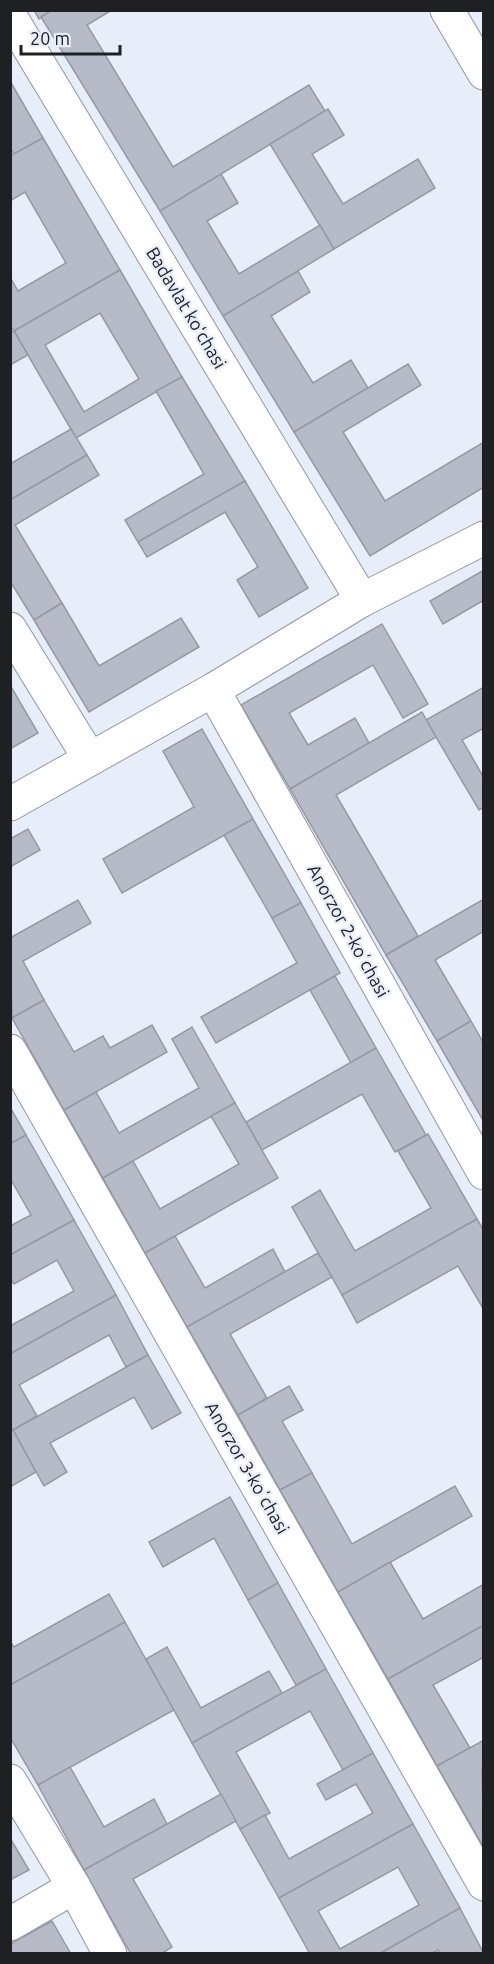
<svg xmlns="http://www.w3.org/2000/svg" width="494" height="1964" font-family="Ubuntu,sans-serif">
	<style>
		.building { fill: #b6bbc7; stroke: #9599a5; stroke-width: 1.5; fill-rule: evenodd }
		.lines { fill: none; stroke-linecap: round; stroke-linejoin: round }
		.street-casing { stroke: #9397a3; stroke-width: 35 }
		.street { stroke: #fff; stroke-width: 33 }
		.labels { text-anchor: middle; stroke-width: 4.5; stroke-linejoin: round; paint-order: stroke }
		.street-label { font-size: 18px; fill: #1e2024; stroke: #e8edfa }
	</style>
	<rect width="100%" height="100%" fill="#e8edfa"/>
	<!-- building -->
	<g class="building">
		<path d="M 34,10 L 52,10 L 39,19 Z"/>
		<path d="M 52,10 L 112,10 L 87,25 L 173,167 L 309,85 L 325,111 L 160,211 L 41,17 Z"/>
		<path d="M 10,81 L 43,138 L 14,154 L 10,147 Z"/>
		<path d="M 328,109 L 344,135 L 312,154 L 343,204 L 418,159 L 435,188 L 334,249 L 270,144 Z"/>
		<path d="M 43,138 L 120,270 L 14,331 L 10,325 L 10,277 L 18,291 L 66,263 L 25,192 L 10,201 L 10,156 Z"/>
		<path d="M 221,174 L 238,203 L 207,221 L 239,274 L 320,225 L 334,249 L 223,316 L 160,211 Z"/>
		<path d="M 120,270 L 182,377 L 76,438 L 14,331 ZM 100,313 L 139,379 L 84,412 L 45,345 Z"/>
		<path d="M 298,271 L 310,292 L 271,316 L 313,383 L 351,360 L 368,388 L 294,432 L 223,316 Z"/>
		<path d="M 14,331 L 28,355 L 10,365 L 10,333 Z"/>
		<path d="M 408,364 L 421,385 L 343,432 L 385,501 L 484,442 L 484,487 L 370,556 L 294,432 Z"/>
		<path d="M 182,377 L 245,481 L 138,542 L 125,520 L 204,474 L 156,391 Z"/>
		<path d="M 71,429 L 87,455 L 10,500 L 10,464 Z"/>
		<path d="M 87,455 L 99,475 L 15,525 L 62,603 L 34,620 L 10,581 L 10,500 Z"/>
		<path d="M 245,481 L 308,588 L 259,617 L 237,580 L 258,567 L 225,512 L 147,557 L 138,542 Z"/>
		<path d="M 484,570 L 484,600 L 443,624 L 430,601 Z"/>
		<path d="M 62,603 L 99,666 L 181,618 L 199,647 L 89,712 L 34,620 Z"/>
		<path d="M 382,624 L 428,704 L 403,718 L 373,665 L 289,713 L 308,745 L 355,718 L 369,743 L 290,789 L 241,705 Z"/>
		<path d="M 10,685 L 38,733 L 10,749 Z"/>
		<path d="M 484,687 L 484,728 L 462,740 L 484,778 L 484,807 L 479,810 L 426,720 Z"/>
		<path d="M 422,712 L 436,737 L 336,795 L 418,936 L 386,955 L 290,789 Z"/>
		<path d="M 202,729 L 253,819 L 122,893 L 103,859 L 194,807 L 163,751 Z"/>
		<path d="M 253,819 L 301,903 L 272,918 L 224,835 Z"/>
		<path d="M 28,829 L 40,850 L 10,867 L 10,839 Z"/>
		<path d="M 484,899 L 484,931 L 435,960 L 471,1021 L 437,1041 L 386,955 Z"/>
		<path d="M 78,900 L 91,923 L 23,961 L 44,1000 L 12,1018 L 10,938 Z"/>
		<path d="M 301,903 L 340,973 L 216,1043 L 201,1017 L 297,963 L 272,918 Z"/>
		<path d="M 335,976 L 376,1048 L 351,1063 L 310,990 Z"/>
		<path d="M 44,1000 L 74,1052 L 103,1036 L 110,1048 L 152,1025 L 167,1052 L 64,1110 L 12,1018 Z"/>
		<path d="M 471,1021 L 484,1044 L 484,1122 L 437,1041 Z"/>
		<path d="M 192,1027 L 235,1103 L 103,1178 L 64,1110 L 96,1092 L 119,1133 L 199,1088 L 172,1039 Z"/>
		<path d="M 376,1048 L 426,1135 L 395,1152 L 362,1094 L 262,1150 L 246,1122 Z"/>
		<path d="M 235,1103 L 278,1178 L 145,1253 L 103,1178 L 133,1161 L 160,1209 L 239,1164 L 211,1116 Z"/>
		<path d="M 10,1107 L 26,1135 L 10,1144 Z"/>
		<path d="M 428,1134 L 477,1219 L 342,1295 L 292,1207 L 320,1190 L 355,1251 L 431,1208 L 398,1151 Z"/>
		<path d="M 26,1135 L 74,1220 L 10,1255 L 10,1226 L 31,1215 L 10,1178 L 10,1144 Z"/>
		<path d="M 477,1219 L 484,1231 L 484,1310 L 458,1266 L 357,1323 L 342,1295 Z"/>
		<path d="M 74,1220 L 116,1295 L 10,1354 L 10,1326 L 74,1291 L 57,1260 L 14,1284 L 10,1278 L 10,1255 Z"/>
		<path d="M 175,1236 L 205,1288 L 273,1249 L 285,1272 L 187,1327 L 145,1253 Z"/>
		<path d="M 318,1253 L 332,1277 L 230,1334 L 267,1398 L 238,1415 L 187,1327 Z"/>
		<path d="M 116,1295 L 148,1355 L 126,1367 L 109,1335 L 19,1385 L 37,1416 L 13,1430 L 10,1426 L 10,1354 Z"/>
		<path d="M 148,1355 L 181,1413 L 152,1429 L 134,1397 L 50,1443 L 67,1472 L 44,1486 L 13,1430 Z"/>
		<path d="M 289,1386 L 303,1410 L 282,1421 L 312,1473 L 280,1490 L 238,1415 Z"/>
		<path d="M 13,1430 L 36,1472 L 10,1487 L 10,1431 Z"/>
		<path d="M 312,1473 L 352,1544 L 455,1486 L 472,1516 L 338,1592 L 280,1490 Z"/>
		<path d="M 230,1497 L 278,1583 L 248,1600 L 214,1538 L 163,1567 L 149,1542 Z"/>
		<path d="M 390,1562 L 423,1619 L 484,1584 L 484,1625 L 388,1679 L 338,1592 Z"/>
		<path d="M 278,1583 L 326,1669 L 296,1685 L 248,1600 Z"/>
		<path d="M 109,1594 L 125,1622 L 10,1685 L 10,1641 L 14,1647 Z"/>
		<path d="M 125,1622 L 174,1710 L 38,1785 L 10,1737 L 10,1685 Z"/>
		<path d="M 484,1625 L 484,1657 L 433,1685 L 470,1748 L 437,1766 L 388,1679 Z"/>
		<path d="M 167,1647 L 201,1708 L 269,1671 L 282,1693 L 192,1743 L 146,1659 Z"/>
		<path d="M 326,1669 L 373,1753 L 343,1770 L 310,1711 L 236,1752 L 270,1813 L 240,1829 L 192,1743 Z"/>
		<path d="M 484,1740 L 482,1773 L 484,1848 L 437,1766 Z"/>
		<path d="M 373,1753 L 413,1824 L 279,1898 L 240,1829 L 265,1815 L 289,1859 L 373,1813 L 356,1784 L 326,1800 L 317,1784 Z"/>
		<path d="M 70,1767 L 104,1827 L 154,1799 L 167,1824 L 84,1870 L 38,1785 Z"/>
		<path d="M 221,1794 L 236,1821 L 133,1879 L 172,1947 L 161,1954 L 131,1954 L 84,1870 Z"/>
		<path d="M 413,1824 L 460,1908 L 379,1954 L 310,1954 L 279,1898 ZM 398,1867 L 419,1905 L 340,1949 L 318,1911 Z"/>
		<path d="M 10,1838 L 29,1870 L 10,1880 Z"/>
		<path d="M 460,1908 L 484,1954 L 440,1954 L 438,1950 L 431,1954 L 379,1954 Z"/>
		<path d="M 52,1921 L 71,1954 L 10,1954 L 10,1944 Z"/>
	</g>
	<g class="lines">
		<!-- street casing -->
		<g class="street-casing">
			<g id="street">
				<path d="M 447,10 L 484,73"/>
				<path d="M 10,16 L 362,600"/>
				<path d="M 10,629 L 90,759"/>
				<path d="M 213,690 L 484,1173"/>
				<path d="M 10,804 L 213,690 L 362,600 L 484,538"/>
				<path d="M 10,1051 L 484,1884"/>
				<path d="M 10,1781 L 74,1887 L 110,1954"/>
				<path d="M 10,1924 L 74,1887"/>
			</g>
		</g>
		<!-- street -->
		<use href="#street" class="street"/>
	</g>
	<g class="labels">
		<!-- street labels -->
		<g class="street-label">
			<text transform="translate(186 308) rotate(59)" y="6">Badavlat koʻchasi</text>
			<text transform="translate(348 931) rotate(61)" y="6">Аnorzor 2-koʼchasi</text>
			<text transform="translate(247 1468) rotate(60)" y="6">Аnorzor 3-koʼchasi</text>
		</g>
	</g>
	<!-- border -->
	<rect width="494" height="1964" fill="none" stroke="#1e2024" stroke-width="24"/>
	<!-- scale -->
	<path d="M21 45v9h99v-9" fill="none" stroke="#1e2024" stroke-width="3"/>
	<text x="30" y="45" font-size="18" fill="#1e2024" stroke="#e8edfa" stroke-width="4.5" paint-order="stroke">20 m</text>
</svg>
